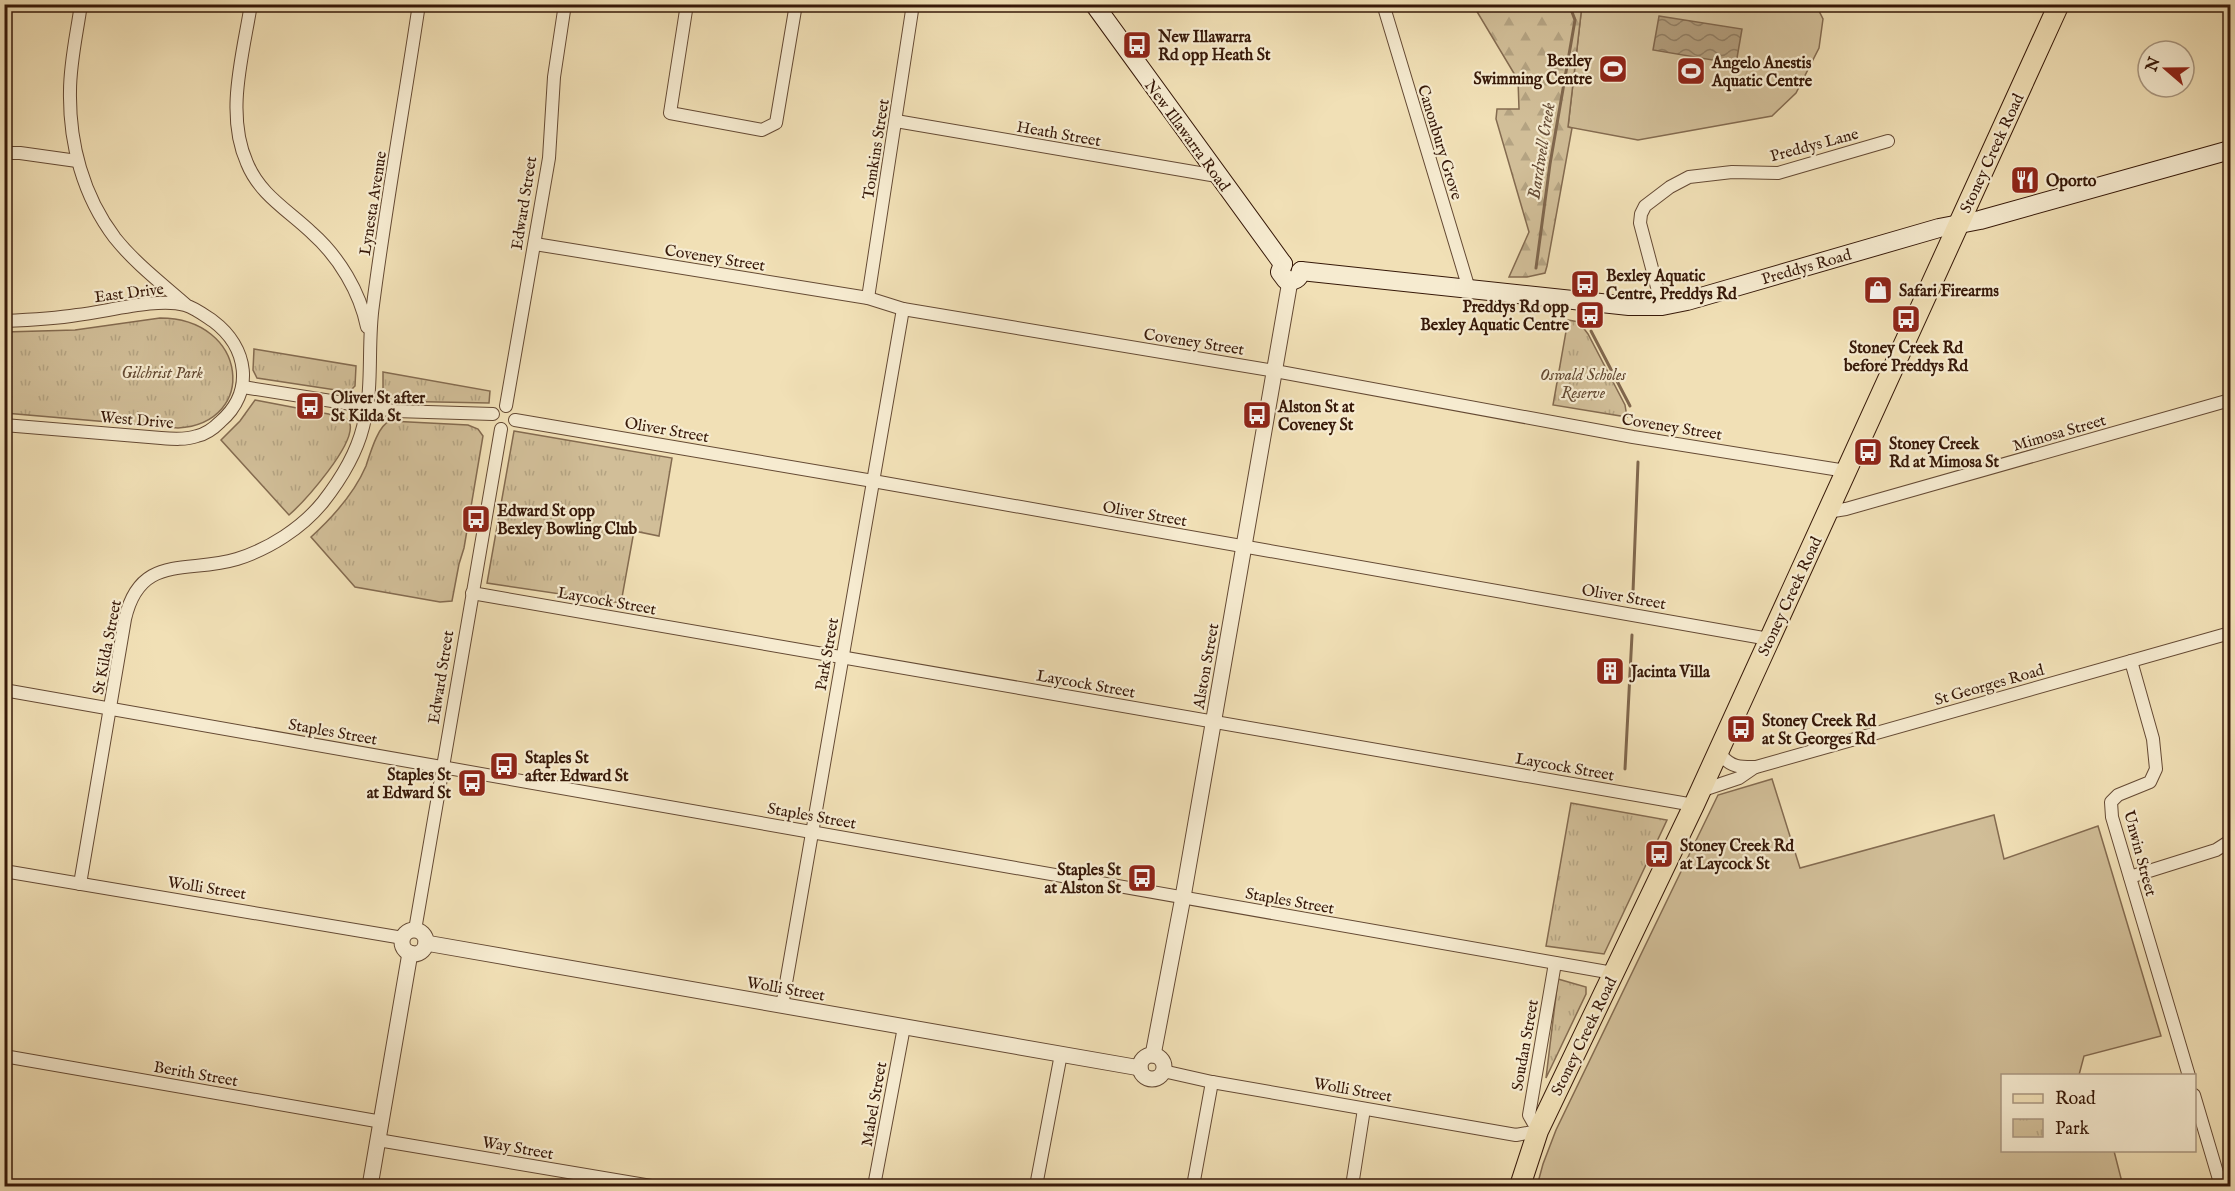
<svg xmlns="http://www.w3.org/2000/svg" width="2235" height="1191" font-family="'IM FELL English',serif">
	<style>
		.grass { fill: #d1be98; stroke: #846b50; stroke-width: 1.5 }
		.forest { fill: url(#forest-firs); stroke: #846b50; stroke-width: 1.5 }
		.park { fill: url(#park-tufts); stroke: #846b50; stroke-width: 1.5 }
		.water { fill: url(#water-waves); stroke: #80674d; stroke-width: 1.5 }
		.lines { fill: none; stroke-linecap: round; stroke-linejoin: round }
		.stream { stroke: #80674d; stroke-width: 3 }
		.minor-casing { stroke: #654a34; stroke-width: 14 }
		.tertiary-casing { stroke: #654a34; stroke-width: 17 }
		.secondary-casing { stroke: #361808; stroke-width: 20 }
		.primary-casing { stroke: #361808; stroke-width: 22 }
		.minor { stroke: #f6ebd0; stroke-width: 12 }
		.tertiary { stroke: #f6ebd0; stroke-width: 15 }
		.secondary { stroke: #f6ebd0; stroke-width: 18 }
		.primary { stroke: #f1e0b6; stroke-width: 20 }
		.labels { text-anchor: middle; stroke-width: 4.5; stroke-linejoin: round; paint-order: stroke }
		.poi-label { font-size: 16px; font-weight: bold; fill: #361808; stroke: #f6ebd0; text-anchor: start }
		.street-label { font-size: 16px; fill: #361808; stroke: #f6ebd0 }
		.park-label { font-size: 16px; font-style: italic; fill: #644a33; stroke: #f6ebd0 }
		.water-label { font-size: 18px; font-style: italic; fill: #674d36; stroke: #f6ebd0 }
	</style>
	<defs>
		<pattern id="forest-firs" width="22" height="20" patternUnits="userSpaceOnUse" patternTransform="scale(1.5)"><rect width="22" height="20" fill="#d1be98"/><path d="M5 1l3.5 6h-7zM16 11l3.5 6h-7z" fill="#b4a382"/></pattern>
		<pattern id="park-tufts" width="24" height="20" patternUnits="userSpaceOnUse" patternTransform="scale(1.5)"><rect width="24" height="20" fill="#d1be98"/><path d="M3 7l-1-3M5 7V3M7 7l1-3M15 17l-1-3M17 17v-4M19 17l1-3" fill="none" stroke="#b4a382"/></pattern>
		<pattern id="water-waves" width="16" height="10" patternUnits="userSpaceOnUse" patternTransform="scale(1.5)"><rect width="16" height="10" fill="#b19c7b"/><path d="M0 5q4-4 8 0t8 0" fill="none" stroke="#917e63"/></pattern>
	</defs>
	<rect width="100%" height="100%" fill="#f1e0b6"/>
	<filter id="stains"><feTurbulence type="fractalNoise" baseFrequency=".00333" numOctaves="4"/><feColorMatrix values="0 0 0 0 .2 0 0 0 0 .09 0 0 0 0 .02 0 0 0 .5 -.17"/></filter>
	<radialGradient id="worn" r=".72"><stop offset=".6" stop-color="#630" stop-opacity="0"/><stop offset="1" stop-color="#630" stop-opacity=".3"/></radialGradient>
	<!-- grass -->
	<g class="grass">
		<path d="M 1582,5 L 1816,5 L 1823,19 L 1819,48 L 1796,93 L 1772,116 L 1638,140 L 1568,127 Z"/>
		<path d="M 1772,779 L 1800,868 L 1994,815 L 2004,859 L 2098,826 L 2161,1036 L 2084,1056 L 2079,1075 L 2002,1076 L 2002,1150 L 2114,1151 L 2123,1186 L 1537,1186 L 1543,1164 L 1556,1130 L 1718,795 Z"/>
	</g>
	<!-- forest -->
	<path class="forest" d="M 1473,5 L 1582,5 L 1568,127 L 1572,128 L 1547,266 L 1545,273 L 1527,277 L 1509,277 L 1529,232 L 1496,119 L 1497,109 L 1519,109 L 1518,80 Z"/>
	<!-- park -->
	<g class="park">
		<path d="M 160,318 C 248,318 259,423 178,428 L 5,413 L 5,332 L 75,330 Z"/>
		<path d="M 1568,320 L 1579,322 L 1588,334 L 1625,405 L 1627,417 L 1553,405 Z"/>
		<path d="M 254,349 L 356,366 L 355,386 L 349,392 L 257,378 L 253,370 Z"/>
		<path d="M 383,372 L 490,391 L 489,403 L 387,401 L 383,398 Z"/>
		<path d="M 255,400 L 339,416 C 344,417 348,418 350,424 C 355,445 305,501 289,515 L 221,440 L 240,421 Z"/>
		<path d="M 390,421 L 468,425 L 478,429 L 483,436 L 464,548 L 459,564 L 452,601 L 440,602 L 355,587 L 311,537 C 333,517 354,494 366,466 C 370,454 378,425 390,421 Z"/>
		<path d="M 514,431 L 672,458 L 659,536 L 634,531 L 621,603 L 487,583 Z"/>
		<path d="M 1571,803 L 1667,820 L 1604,954 L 1546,946 Z"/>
		<path d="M 1558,979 L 1586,987 L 1586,994 L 1546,1078 Z"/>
	</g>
	<!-- water -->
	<path class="water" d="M 1659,16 L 1742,29 L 1736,64 L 1653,50 Z"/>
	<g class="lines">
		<!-- stream -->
		<g class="stream">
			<path d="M 1536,268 L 1550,164 L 1575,20 L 1569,4"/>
			<path d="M 1591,331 L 1630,406"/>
			<path d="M 1633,592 L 1638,462"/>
			<path d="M 1625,769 L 1632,635"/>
		</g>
		<!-- minor casing -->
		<g class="minor-casing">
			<g id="minor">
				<path d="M 81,4 C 77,33 70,62 70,91 C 69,143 83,196 115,238 C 135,263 161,283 185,304"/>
				<path d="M 251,4 C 243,55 225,114 247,163 C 260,195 288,210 312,233 C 339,257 360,292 367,327"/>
				<path d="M 687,4 L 670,113 L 762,130 L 776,123 L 796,4"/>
				<path d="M 1383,4 L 1469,289"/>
				<path d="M 896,121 L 1217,176"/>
				<path d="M 4,153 L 20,153 L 77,161"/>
				<path d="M 535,244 L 868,298 L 903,309 L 1275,371 L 1633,437 L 1846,471"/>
				<path d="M 868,298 L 913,4"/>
				<path d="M 1662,306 L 1640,223 L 1641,214 L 1645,206 L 1670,187 L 1689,177 L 1732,172 L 1778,173 L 1888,141"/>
				<path d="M 4,321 C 29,320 53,319 77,315 C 106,312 158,297 185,305 C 195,308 204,315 213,321 C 248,347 255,392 220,422 C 214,428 206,434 197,436 C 186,440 173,439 161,438 L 4,425"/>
				<path d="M 243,387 L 395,411 L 493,414"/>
				<path d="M 506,406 L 549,158 L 554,77 L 565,4"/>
				<path d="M 515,420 L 873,481 L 1769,639"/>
				<path d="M 1827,512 L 1846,509 L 2230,400"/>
				<path d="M 472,593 L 1694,805"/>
				<path d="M 2131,661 L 2153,739 L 2156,769 L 2150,782 L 2118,795 L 2111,802 L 2112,817 L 2189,1076"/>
				<path d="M 4,690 L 1613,973"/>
				<path d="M 1722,745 L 1722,756 C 1732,768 1742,767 1756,767 L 2230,633"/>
				<path d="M 1700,791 L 1739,778 L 1755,767"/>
				<path d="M 4,871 L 403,938"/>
				<path d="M 2130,877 L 2216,850 L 2230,841"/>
				<path d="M 80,884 L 125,619 C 140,553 187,574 237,559 C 269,549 302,528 323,502 C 341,479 356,455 363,427 C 374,386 367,346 373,305 C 386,204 404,105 419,4"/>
				<path d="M 415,930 L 501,429"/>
				<path d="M 782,1006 L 903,309"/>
				<path d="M 4,1056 L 382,1122"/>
				<path d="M 1163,1071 L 1212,1082 L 1516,1135 L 1538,1131 L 1529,1115 L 1555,963"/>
				<path d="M 2194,1095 L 2221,1186"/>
				<path d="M 378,1140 L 651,1186"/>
				<path d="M 874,1186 L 904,1027"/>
				<path d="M 1036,1186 L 1061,1054"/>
				<path d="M 1193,1186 L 1212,1082"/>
				<path d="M 1352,1186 L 1364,1109"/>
			</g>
		</g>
		<!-- tertiary casing -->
		<g class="tertiary-casing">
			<g id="tertiary">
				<circle cx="414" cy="942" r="12"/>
				<path d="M 426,943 L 1140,1068"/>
				<path d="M 1153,1055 L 1183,897 L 1290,281"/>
				<circle cx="1152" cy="1067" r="12"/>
				<path d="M 370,1186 L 410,953"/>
			</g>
		</g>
		<!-- secondary casing -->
		<g class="secondary-casing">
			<g id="secondary">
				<path d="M 1094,4 L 1283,264"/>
				<path d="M 1283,264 L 1280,272 L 1286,280 C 1294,282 1299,279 1301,271"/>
				<path d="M 1301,271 L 1629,306 L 1662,306 L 1687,301 L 1939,228 L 1980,220 L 2230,150"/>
			</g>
		</g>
		<!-- primary casing -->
		<g class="primary-casing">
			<path id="primary" d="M 1520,1186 L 1538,1131 L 1694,805 L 2059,4"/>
		</g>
		<!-- minor -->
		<use href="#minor" class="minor"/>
		<!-- tertiary -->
		<use href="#tertiary" class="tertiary"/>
		<!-- secondary -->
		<use href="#secondary" class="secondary"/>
		<!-- primary -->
		<use href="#primary" class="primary"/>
	</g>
	<!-- icons -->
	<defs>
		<g id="bus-square" transform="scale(1.5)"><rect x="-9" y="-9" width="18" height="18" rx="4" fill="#8f2418" stroke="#f6ebd0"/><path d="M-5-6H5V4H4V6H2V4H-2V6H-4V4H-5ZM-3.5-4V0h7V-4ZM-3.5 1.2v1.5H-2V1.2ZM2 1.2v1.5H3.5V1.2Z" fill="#fff"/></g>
		<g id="stadium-square" transform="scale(1.5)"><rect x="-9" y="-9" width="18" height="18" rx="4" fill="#8f2418" stroke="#f6ebd0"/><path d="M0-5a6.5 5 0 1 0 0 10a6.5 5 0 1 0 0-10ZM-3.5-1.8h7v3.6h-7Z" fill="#fff"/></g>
		<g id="restaurant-square" transform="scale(1.5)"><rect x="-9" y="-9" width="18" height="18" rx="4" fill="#8f2418" stroke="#f6ebd0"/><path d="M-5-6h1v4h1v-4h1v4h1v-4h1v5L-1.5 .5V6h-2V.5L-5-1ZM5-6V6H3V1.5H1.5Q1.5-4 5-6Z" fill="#fff"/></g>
		<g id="shop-square" transform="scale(1.5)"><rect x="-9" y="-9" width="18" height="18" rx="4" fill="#8f2418" stroke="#f6ebd0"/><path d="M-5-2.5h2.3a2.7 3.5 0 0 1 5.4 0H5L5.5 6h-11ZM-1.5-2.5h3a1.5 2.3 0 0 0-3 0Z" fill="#fff"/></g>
		<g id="building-square" transform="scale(1.5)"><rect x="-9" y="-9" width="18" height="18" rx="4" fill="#8f2418" stroke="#f6ebd0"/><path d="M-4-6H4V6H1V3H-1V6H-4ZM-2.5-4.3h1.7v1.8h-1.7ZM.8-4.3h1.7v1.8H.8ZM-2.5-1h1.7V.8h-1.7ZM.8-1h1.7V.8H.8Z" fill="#fff"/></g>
	</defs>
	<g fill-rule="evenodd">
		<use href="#bus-square" x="1137" y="45"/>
		<use href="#stadium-square" x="1613" y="69"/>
		<use href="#stadium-square" x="1691" y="71"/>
		<use href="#restaurant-square" x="2025" y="180"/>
		<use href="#bus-square" x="1585" y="284"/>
		<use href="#shop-square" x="1878" y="290"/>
		<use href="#bus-square" x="1590" y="315"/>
		<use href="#bus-square" x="1906" y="319"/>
		<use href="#bus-square" x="310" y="406"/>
		<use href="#bus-square" x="1257" y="415"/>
		<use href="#bus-square" x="1868" y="452"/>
		<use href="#bus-square" x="476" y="519"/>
		<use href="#building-square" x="1610" y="671"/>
		<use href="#bus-square" x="1741" y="729"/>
		<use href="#bus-square" x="504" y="766"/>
		<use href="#bus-square" x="472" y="783"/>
		<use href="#bus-square" x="1659" y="854"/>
		<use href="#bus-square" x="1142" y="878"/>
	</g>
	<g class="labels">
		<!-- poi labels -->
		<g class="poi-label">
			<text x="1158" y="42">New Illawarra<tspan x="1158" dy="18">Rd opp Heath St</tspan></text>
			<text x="1592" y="66" text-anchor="end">Bexley<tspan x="1592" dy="18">Swimming Centre</tspan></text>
			<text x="1712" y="68">Angelo Anestis<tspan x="1712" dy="18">Aquatic Centre</tspan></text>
			<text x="2046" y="186">Oporto</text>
			<text x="1606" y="281">Bexley Aquatic<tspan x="1606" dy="18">Centre, Preddys Rd</tspan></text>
			<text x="1899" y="296">Safari Firearms</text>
			<text x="1569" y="312" text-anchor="end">Preddys Rd opp<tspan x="1569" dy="18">Bexley Aquatic Centre</tspan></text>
			<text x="1906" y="353" text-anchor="middle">Stoney Creek Rd<tspan x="1906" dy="18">before Preddys Rd</tspan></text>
			<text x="331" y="403">Oliver St after<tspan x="331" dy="18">St Kilda St</tspan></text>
			<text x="1278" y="412">Alston St at<tspan x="1278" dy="18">Coveney St</tspan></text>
			<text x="1889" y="449">Stoney Creek<tspan x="1889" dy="18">Rd at Mimosa St</tspan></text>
			<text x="497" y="516">Edward St opp<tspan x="497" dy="18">Bexley Bowling Club</tspan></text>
			<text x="1631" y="677">Jacinta Villa</text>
			<text x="1762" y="726">Stoney Creek Rd<tspan x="1762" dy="18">at St Georges Rd</tspan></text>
			<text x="525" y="763">Staples St<tspan x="525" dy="18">after Edward St</tspan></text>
			<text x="451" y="780" text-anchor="end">Staples St<tspan x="451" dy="18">at Edward St</tspan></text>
			<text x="1680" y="851">Stoney Creek Rd<tspan x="1680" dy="18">at Laycock St</tspan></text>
			<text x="1121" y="875" text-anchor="end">Staples St<tspan x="1121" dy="18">at Alston St</tspan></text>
		</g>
		<!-- street labels -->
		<g class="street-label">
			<text transform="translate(1059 133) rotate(10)" y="6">Heath Street</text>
			<text transform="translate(1188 135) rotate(54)" y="6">New Illawarra Road</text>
			<text transform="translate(1441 142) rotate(73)" y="6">Canonbury Grove</text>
			<text transform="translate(1814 144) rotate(-15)" y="6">Preddys Lane</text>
			<text transform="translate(875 149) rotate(-81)" y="6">Tomkins Street</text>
			<text transform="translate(1991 153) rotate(-65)" y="6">Stoney Creek Road</text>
			<text transform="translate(372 203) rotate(-81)" y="6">Lynesta Avenue</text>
			<text transform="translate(523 203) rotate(-81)" y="6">Edward Street</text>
			<text transform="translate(715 257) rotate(9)" y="6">Coveney Street</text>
			<text transform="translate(1806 266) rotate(-16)" y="6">Preddys Road</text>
			<text transform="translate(129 292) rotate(-7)" y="6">East Drive</text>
			<text transform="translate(1194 341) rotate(9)" y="6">Coveney Street</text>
			<text transform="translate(137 419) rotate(5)" y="6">West Drive</text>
			<text transform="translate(1672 426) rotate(9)" y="6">Coveney Street</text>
			<text transform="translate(667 429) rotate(10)" y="6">Oliver Street</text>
			<text transform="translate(2059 432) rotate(-16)" y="6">Mimosa Street</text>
			<text transform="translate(1145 513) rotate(10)" y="6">Oliver Street</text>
			<text transform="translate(1624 596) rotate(10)" y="6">Oliver Street</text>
			<text transform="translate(1789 596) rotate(-65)" y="6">Stoney Creek Road</text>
			<text transform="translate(607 600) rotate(10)" y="6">Laycock Street</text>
			<text transform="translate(106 647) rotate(-79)" y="6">St Kilda Street</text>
			<text transform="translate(826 654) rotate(-80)" y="6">Park Street</text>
			<text transform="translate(1205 666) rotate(-80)" y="6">Alston Street</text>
			<text transform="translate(440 677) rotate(-81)" y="6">Edward Street</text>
			<text transform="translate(1086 683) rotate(10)" y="6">Laycock Street</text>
			<text transform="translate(1989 684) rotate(-16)" y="6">St Georges Road</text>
			<text transform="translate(333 731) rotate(10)" y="6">Staples Street</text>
			<text transform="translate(1565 766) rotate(10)" y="6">Laycock Street</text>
			<text transform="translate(812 815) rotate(10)" y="6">Staples Street</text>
			<text transform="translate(2141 853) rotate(75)" y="6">Unwin Street</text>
			<text transform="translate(207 887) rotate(9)" y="6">Wolli Street</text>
			<text transform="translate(1290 900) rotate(10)" y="6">Staples Street</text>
			<text transform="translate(786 988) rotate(10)" y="6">Wolli Street</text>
			<text transform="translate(1583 1036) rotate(-64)" y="6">Stoney Creek Road</text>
			<text transform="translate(1524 1045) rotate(-80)" y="6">Soudan Street</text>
			<text transform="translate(196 1073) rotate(10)" y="6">Berith Street</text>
			<text transform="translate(1353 1089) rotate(10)" y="6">Wolli Street</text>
			<text transform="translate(873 1104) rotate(-80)" y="6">Mabel Street</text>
			<text transform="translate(518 1147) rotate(10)" y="6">Way Street</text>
		</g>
		<!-- park labels -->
		<g class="park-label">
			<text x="162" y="378">Gilchrist Park</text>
			<text x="1583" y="380">Oswald Scholes<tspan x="1583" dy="18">Reserve</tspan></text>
		</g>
		<!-- water labels -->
		<g class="water-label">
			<text transform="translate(1541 151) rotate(-81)" y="6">Bardwell Creek</text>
		</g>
	</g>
	<!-- margin -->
	<rect width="2235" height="1191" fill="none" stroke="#f1e0b6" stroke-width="24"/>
	<rect x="6" y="6" width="2223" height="1179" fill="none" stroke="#361808" stroke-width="3"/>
	<rect x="12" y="12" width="2211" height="1167" fill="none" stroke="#361808" stroke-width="1.5"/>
	<!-- legend -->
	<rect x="2001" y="1074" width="195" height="78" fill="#f6ebd0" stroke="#a99780" stroke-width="1.5"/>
	<rect x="2013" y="1094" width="30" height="9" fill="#f1e0b6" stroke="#a99780" stroke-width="1.5"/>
	<text x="2055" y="1104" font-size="18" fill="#361808">Road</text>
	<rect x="2013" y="1119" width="30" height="18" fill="url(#park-tufts)" stroke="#a99780" stroke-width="1.5"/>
	<text x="2055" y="1134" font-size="18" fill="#361808">Park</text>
	<!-- north arrow -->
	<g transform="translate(2166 69) rotate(290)"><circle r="28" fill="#f6ebd0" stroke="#a99780" stroke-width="1.5"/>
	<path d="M0-4.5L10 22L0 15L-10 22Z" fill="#8f2418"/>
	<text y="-9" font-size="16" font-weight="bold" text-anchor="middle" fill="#361808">N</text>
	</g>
	<rect width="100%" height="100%" filter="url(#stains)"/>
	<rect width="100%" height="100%" fill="url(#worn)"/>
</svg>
